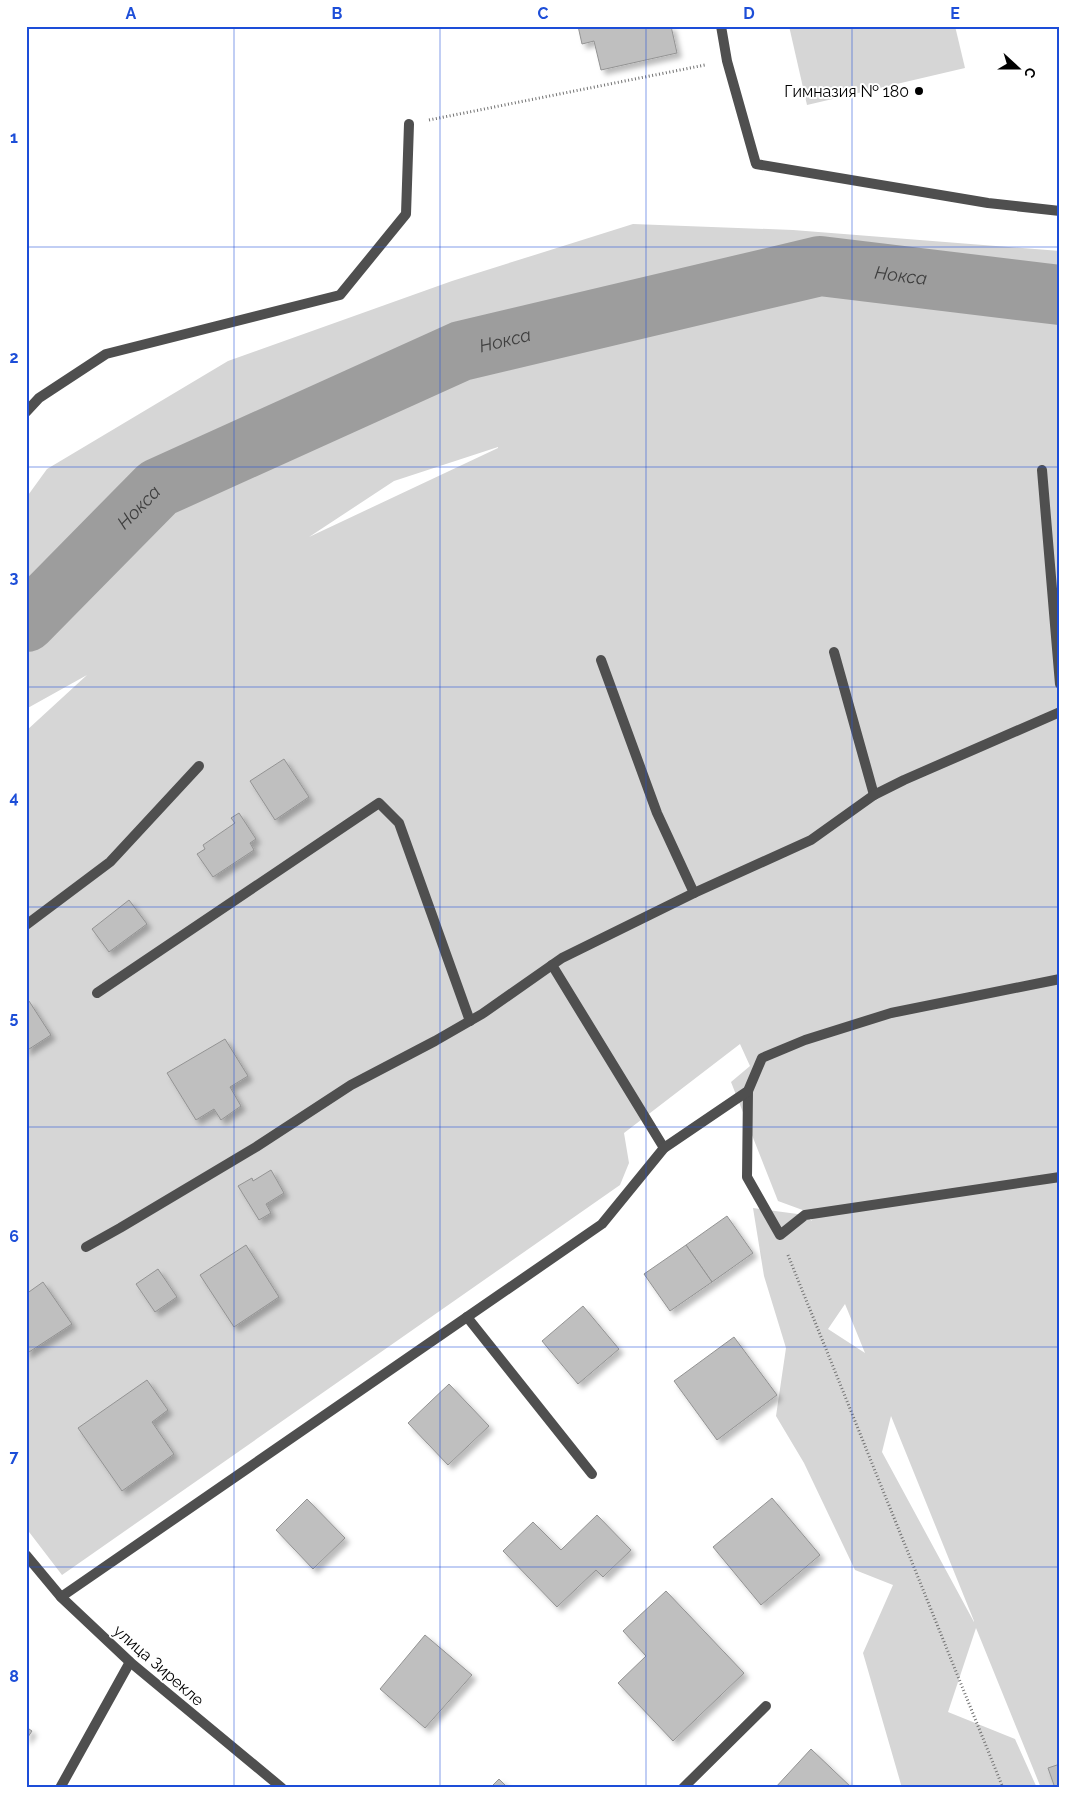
<svg xmlns="http://www.w3.org/2000/svg" width="1086" height="1814" font-family="Raleway,sans-serif">
	<style>
		.green { fill: #d6d6d6; fill-rule: evenodd }
		.lines { fill: none; stroke-linecap: round; stroke-linejoin: round }
		.river { stroke: #9d9d9d; stroke-width: 60 }
		.building { fill: #bfbfbf; stroke: #939393; filter: url(#shadow) }
		.path { stroke: #717171; stroke-width: 3; stroke-dasharray: 1 2.5; stroke-linecap: butt }
		.lane { stroke: #4f4f4f; stroke-width: 10 }
		.street { stroke: #4f4f4f; stroke-width: 10 }
		.grid { fill: none; stroke: #1d4ed8; stroke-width: 1; stroke-opacity: 0.55 }
		.poi-dot { fill: #000; stroke: #fff; stroke-width: 2 }
		.labels { text-anchor: middle; stroke-width: 4; stroke-linejoin: round; paint-order: stroke }
		.poi-label { font-size: 16px; fill: #000; stroke: #fff; text-anchor: end }
		.street-label { font-size: 16px; fill: #000; stroke: #fff }
		.water-label { font-size: 18px; font-style: italic; fill: #3e3e3e; stroke: #fff }
		.neatline { fill: none; stroke: #1d4ed8; stroke-width: 2 }
		.grid-label { font-size: 16px; text-anchor: middle; font-weight: bold; fill: #1d4ed8 }
	</style>
	<defs>
		<filter id="shadow"><feDropShadow dx="4.5" dy="4.5" stdDeviation="2.5" flood-color="#0004"/></filter>
	</defs>
	<rect width="100%" height="100%" fill="#fff"/>
	<!-- green -->
	<g class="green">
		<path d="M 789,26 L 955,26 L 965,68 L 807,105 Z"/>
		<path d="M 633,224 L 793,230 L 1060,251 L 1060,1788 L 1041,1788 L 976,1628 L 948,1712 L 1015,1739 L 1037,1788 L 902,1788 L 863,1653 L 893,1585 L 855,1570 L 804,1463 L 776,1416 L 786,1348 L 764,1276 L 753,1208 L 805,1215 L 812,1221 L 808,1212 L 778,1201 L 731,1082 L 750,1066 L 740,1044 L 624,1133 L 629,1163 L 620,1185 L 62,1575 L 26,1528 L 26,731 L 87,675 L 26,709 L 26,498 L 47,469 L 228,361 L 452,281 ZM 498,447 L 498,448 L 309,537 L 394,481 ZM 845,1304 L 865,1353 L 828,1329 ZM 891,1416 L 974,1621 L 974,1622 L 882,1452 Z"/>
	</g>
	<g class="lines">
		<!-- river -->
		<path class="river" id="s1" d="M 26,622 L 158,488 L 461,351 L 820,266 L 1060,295"/>
	</g>
	<!-- building -->
	<g class="building">
		<path d="M 578,26 L 671,26 L 677,53 L 601,70 L 594,41 L 582,44 Z"/>
		<path d="M 284,759 L 309,797 L 275,820 L 250,781 Z"/>
		<path d="M 239,813 L 256,839 L 250,843 L 254,850 L 213,877 L 197,854 L 205,849 L 203,845 L 235,823 L 231,818 Z"/>
		<path d="M 129,900 L 147,924 L 109,952 L 92,929 Z"/>
		<path d="M 29,1001 L 51,1035 L 26,1051 L 26,1003 Z"/>
		<path d="M 225,1039 L 248,1076 L 230,1087 L 241,1106 L 221,1120 L 214,1109 L 196,1120 L 167,1073 Z"/>
		<path d="M 271,1170 L 284,1193 L 266,1204 L 271,1213 L 259,1220 L 238,1186 L 252,1178 L 253,1181 Z"/>
		<path d="M 727,1216 L 753,1253 L 712,1282 L 686,1245 Z"/>
		<path d="M 246,1245 L 279,1297 L 234,1327 L 200,1275 Z"/>
		<path d="M 686,1245 L 712,1282 L 670,1311 L 644,1274 Z"/>
		<path d="M 158,1269 L 177,1297 L 155,1312 L 136,1284 Z"/>
		<path d="M 43,1282 L 72,1324 L 26,1354 L 26,1294 Z"/>
		<path d="M 583,1306 L 619,1349 L 578,1384 L 542,1341 Z"/>
		<path d="M 734,1337 L 777,1395 L 717,1440 L 674,1381 Z"/>
		<path d="M 147,1380 L 168,1410 L 152,1422 L 174,1454 L 122,1491 L 78,1428 Z"/>
		<path d="M 449,1384 L 489,1426 L 448,1465 L 408,1423 Z"/>
		<path d="M 772,1498 L 820,1555 L 761,1605 L 713,1547 Z"/>
		<path d="M 307,1499 L 345,1538 L 313,1569 L 276,1530 Z"/>
		<path d="M 597,1515 L 631,1550 L 603,1577 L 596,1570 L 557,1607 L 503,1551 L 533,1522 L 561,1550 Z"/>
		<path d="M 666,1591 L 744,1673 L 673,1741 L 618,1683 L 646,1656 L 623,1631 Z"/>
		<path d="M 425,1635 L 472,1675 L 425,1728 L 380,1689 Z"/>
		<path d="M 26,1727 L 32,1731 L 26,1740 Z"/>
		<path d="M 811,1749 L 852,1788 L 775,1788 Z"/>
		<path d="M 1060,1764 L 1060,1788 L 1055,1788 L 1048,1768 Z"/>
		<path d="M 499,1779 L 508,1788 L 490,1788 Z"/>
	</g>
	<g class="lines">
		<!-- path -->
		<g class="path">
			<path d="M 429,120 L 705,65"/>
			<path d="M 788,1255 L 1003,1788"/>
		</g>
		<!-- lane -->
		<g class="lane">
			<path d="M 721,26 L 727,61 L 756,164 L 988,203 L 1060,211"/>
			<path d="M 26,412 L 39,398 L 106,354 L 340,295 L 406,214 L 409,124"/>
			<path d="M 1042,470 L 1060,684"/>
			<path d="M 834,652 L 874,795"/>
			<path d="M 601,660 L 657,813 L 694,893"/>
			<path d="M 26,925 L 110,862 L 199,766"/>
			<path d="M 97,993 L 379,803 L 399,823 L 470,1021"/>
			<path d="M 748,1091 L 747,1177 L 780,1235 L 805,1215 L 1060,1177"/>
			<path d="M 467,1317 L 592,1474"/>
			<path d="M 60,1788 L 130,1662"/>
			<path d="M 683,1788 L 766,1706"/>
		</g>
		<!-- street -->
		<g class="street">
			<path d="M 552,965 L 664,1148"/>
			<path d="M 86,1247 L 120,1228 L 256,1147 L 351,1085 L 435,1041 L 482,1014 L 562,958 L 694,893 L 811,840 L 874,795 L 904,780 L 1060,712"/>
			<path d="M 26,1555 L 61,1597 L 130,1662 L 282,1788"/>
			<path d="M 61,1597 L 602,1224 L 664,1148 L 748,1091 L 762,1058 L 805,1040 L 891,1013 L 1060,979"/>
		</g>
	</g>
	<!-- grid -->
	<path class="grid" d="M 234,26 L 234,1788M 440,26 L 440,1788M 646,26 L 646,1788M 852,26 L 852,1788M 26,247 L 1060,247M 26,467 L 1060,467M 26,687 L 1060,687M 26,907 L 1060,907M 26,1127 L 1060,1127M 26,1347 L 1060,1347M 26,1567 L 1060,1567"/>
	<!-- markers -->
	<circle class="poi-dot" cx="919" cy="91" r="5"/>
	<g class="labels">
		<!-- poi labels -->
		<g class="poi-label">
			<text x="909" y="97">Гимназия № 180</text>
		</g>
		<!-- street labels -->
		<g class="street-label">
			<text transform="translate(159 1665) rotate(41)" y="6">улица Зирекле</text>
		</g>
		<!-- water labels -->
		<g class="water-label">
			<text dy="6" stroke="none"><textPath href="#s1" startOffset="971">Нокса</textPath></text>
			<text dy="6" stroke="none"><textPath href="#s1" startOffset="566">Нокса</textPath></text>
			<text dy="6" stroke="none"><textPath href="#s1" startOffset="161">Нокса</textPath></text>
		</g>
	</g>
	<!-- border -->
	<rect width="1086" height="1814" fill="none" stroke="#ffffff" stroke-width="55"/>
	<!-- north arrow -->
	<g transform="translate(1018 68) rotate(111)" stroke="#ffffff" stroke-width="4" paint-order="stroke">
	<path d="M0-4L9 19L0 12L-9 19Z" fill="#000000"/>
	<text y="-8" font-size="14" font-weight="bold" text-anchor="middle" fill="#000000">С</text>
	</g>
	<rect x="28" y="28" width="1030" height="1758" class="neatline"/>
	<g class="grid-label">
		<text x="131" y="19">A</text>
		<text x="337" y="19">B</text>
		<text x="543" y="19">C</text>
		<text x="749" y="19">D</text>
		<text x="955" y="19">E</text>
		<text x="14" y="143">1</text>
		<text x="14" y="363">2</text>
		<text x="14" y="583">3</text>
		<text x="14" y="803">4</text>
		<text x="14" y="1023">5</text>
		<text x="14" y="1242">6</text>
		<text x="14" y="1462">7</text>
		<text x="14" y="1682">8</text>
	</g>
</svg>
